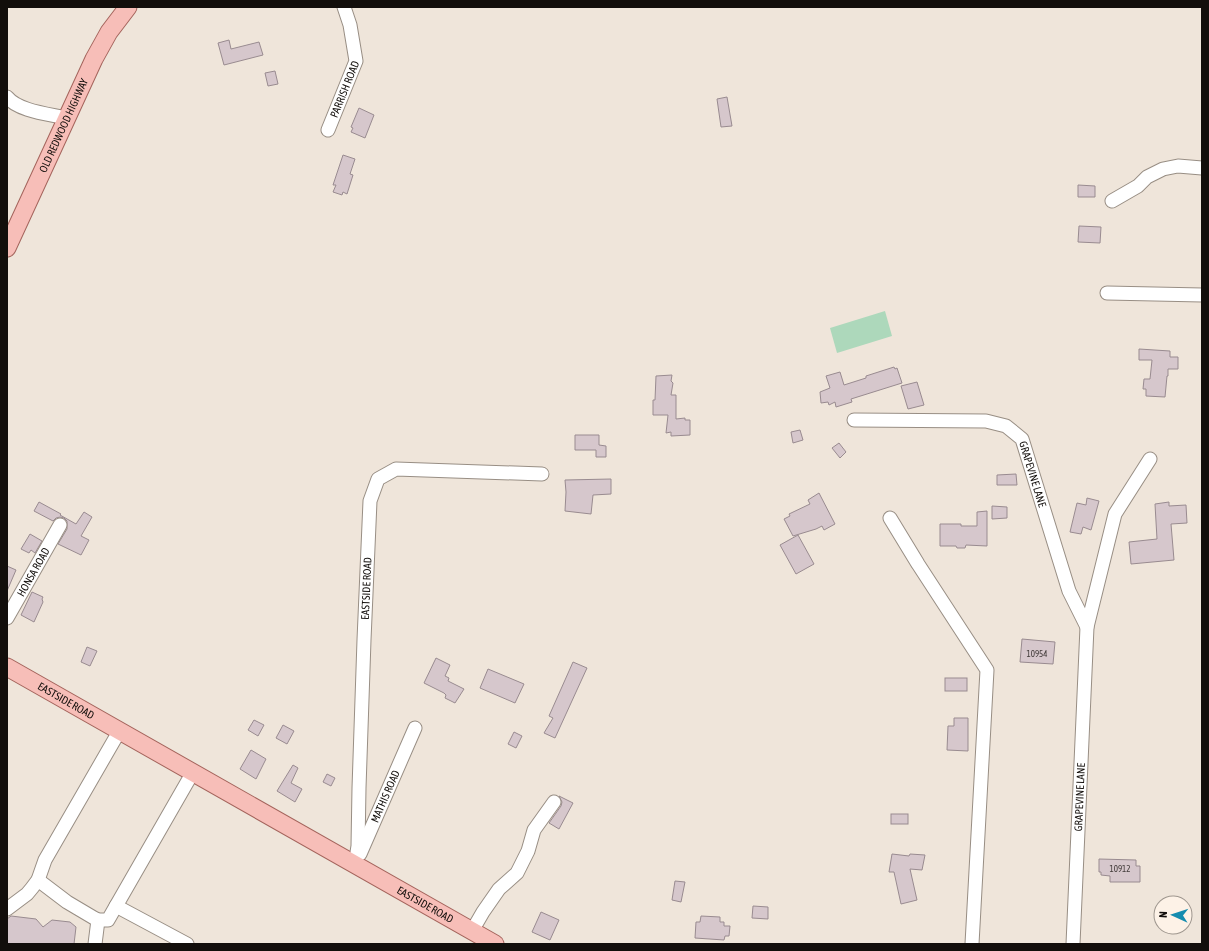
<svg xmlns="http://www.w3.org/2000/svg" width="1209" height="951" font-family="'Asap Condensed',sans-serif">
	<style>
		.green { fill: #add8bb }
		.building { fill: #d6c7cc; stroke: #998b90 }
		.lines { fill: none; stroke-linecap: round; stroke-linejoin: round }
		.minor-casing { stroke: #988e84; stroke-width: 15 }
		.major-casing { stroke: #a4645c; stroke-width: 19 }
		.minor { stroke: #fff; stroke-width: 13 }
		.major { stroke: #f7beb8; stroke-width: 17 }
		.labels { text-anchor: middle; stroke-width: 4; stroke-linejoin: round; paint-order: stroke }
		.number-label { font-size: 9px; fill: #433c3b }
		.street-label { font-size: 11px; fill: #120e0b; stroke: #fdf2e7 }
	</style>
	<rect width="100%" height="100%" fill="#efe5da"/>
	<!-- green -->
	<path class="green" d="M 885,311 L 892,336 L 837,353 L 830,328 Z"/>
	<!-- building -->
	<g class="building">
		<path d="M 229,40 L 231,49 L 259,42 L 263,55 L 224,65 L 218,43 Z"/>
		<path d="M 275,71 L 278,84 L 268,86 L 265,73 Z"/>
		<path d="M 727,97 L 732,126 L 721,127 L 717,99 Z"/>
		<path d="M 359,108 L 374,115 L 365,138 L 351,132 L 353,128 L 351,127 Z"/>
		<path d="M 343,155 L 355,159 L 350,174 L 353,175 L 347,194 L 343,192 L 342,195 L 333,192 L 336,185 L 333,185 Z"/>
		<path d="M 1078,185 L 1095,186 L 1095,197 L 1078,197 Z"/>
		<path d="M 1079,226 L 1101,227 L 1100,243 L 1078,242 Z"/>
		<path d="M 1139,349 L 1170,351 L 1170,357 L 1178,357 L 1178,369 L 1168,369 L 1168,376 L 1167,376 L 1165,397 L 1146,396 L 1146,389 L 1143,389 L 1144,379 L 1150,379 L 1152,360 L 1139,360 Z"/>
		<path d="M 894,367 L 895,369 L 897,368 L 902,383 L 851,399 L 852,402 L 836,407 L 835,402 L 829,405 L 828,402 L 821,403 L 820,392 L 830,388 L 826,376 L 840,372 L 844,385 L 866,378 L 866,376 Z"/>
		<path d="M 672,375 L 671,381 L 673,383 L 671,395 L 676,395 L 676,419 L 685,418 L 685,420 L 690,420 L 690,435 L 671,436 L 671,432 L 666,433 L 668,415 L 653,415 L 653,400 L 655,400 L 656,376 Z"/>
		<path d="M 917,382 L 924,405 L 908,409 L 901,386 Z"/>
		<path d="M 800,430 L 803,440 L 793,443 L 791,432 Z"/>
		<path d="M 575,435 L 599,435 L 599,445 L 606,446 L 606,457 L 596,457 L 596,450 L 575,450 Z"/>
		<path d="M 839,443 L 846,452 L 840,458 L 832,448 Z"/>
		<path d="M 1016,474 L 1017,485 L 997,485 L 997,475 Z"/>
		<path d="M 611,479 L 611,494 L 593,495 L 591,514 L 565,511 L 566,492 L 565,480 Z"/>
		<path d="M 819,493 L 835,524 L 824,530 L 822,526 L 816,529 L 793,536 L 784,519 L 790,516 L 789,514 L 810,504 L 808,500 Z"/>
		<path d="M 1087,498 L 1099,501 L 1091,530 L 1083,527 L 1081,534 L 1070,532 L 1077,503 L 1086,505 Z"/>
		<path d="M 39,502 L 61,514 L 60,515 L 76,524 L 84,512 L 92,517 L 81,536 L 89,540 L 81,555 L 58,544 L 67,529 L 67,521 L 64,518 L 60,517 L 56,518 L 53,521 L 34,511 Z"/>
		<path d="M 1169,502 L 1169,506 L 1186,505 L 1187,523 L 1171,524 L 1174,560 L 1131,564 L 1129,542 L 1157,539 L 1155,504 Z"/>
		<path d="M 992,506 L 1007,507 L 1007,518 L 992,519 Z"/>
		<path d="M 987,511 L 987,546 L 966,545 L 965,548 L 957,548 L 956,546 L 940,546 L 940,524 L 961,524 L 961,526 L 977,526 L 977,512 Z"/>
		<path d="M 30,534 L 42,541 L 35,553 L 31,550 L 29,553 L 21,549 Z"/>
		<path d="M 798,535 L 814,564 L 796,574 L 780,545 Z"/>
		<path d="M 7,566 L 16,570 L 7,591 Z"/>
		<path d="M 32,592 L 43,597 L 42,599 L 43,602 L 34,622 L 21,615 Z"/>
		<path d="M 1022,639 L 1055,642 L 1053,664 L 1020,662 Z"/>
		<path d="M 87,647 L 97,651 L 90,666 L 81,662 Z"/>
		<path d="M 436,658 L 450,665 L 445,676 L 449,678 L 448,681 L 464,689 L 455,703 L 445,698 L 446,695 L 444,693 L 424,683 Z"/>
		<path d="M 573,662 L 587,668 L 555,738 L 544,733 L 553,718 L 549,716 Z"/>
		<path d="M 488,669 L 524,684 L 515,703 L 480,688 Z"/>
		<rect x="945" y="678" width="22" height="13"/>
		<path d="M 954,718 L 968,718 L 968,751 L 947,750 L 948,726 L 954,726 Z"/>
		<path d="M 254,720 L 264,725 L 258,736 L 248,730 Z"/>
		<path d="M 283,725 L 294,731 L 287,744 L 276,738 Z"/>
		<path d="M 514,732 L 522,736 L 516,748 L 508,744 Z"/>
		<path d="M 251,750 L 266,759 L 256,779 L 240,769 Z"/>
		<path d="M 293,765 L 298,768 L 291,783 L 302,789 L 295,802 L 277,791 Z"/>
		<path d="M 327,774 L 335,778 L 331,786 L 323,782 Z"/>
		<path d="M 559,796 L 573,803 L 559,829 L 549,823 L 561,806 L 562,802 Z"/>
		<rect x="891" y="814" width="17" height="10"/>
		<path d="M 892,854 L 909,856 L 910,854 L 925,855 L 922,870 L 910,869 L 917,900 L 901,904 L 894,872 L 889,872 Z"/>
		<path d="M 1099,859 L 1136,860 L 1136,866 L 1140,866 L 1140,882 L 1110,882 L 1110,876 L 1101,875 L 1101,872 L 1099,872 Z"/>
		<path d="M 675,881 L 685,882 L 681,902 L 672,900 Z"/>
		<path d="M 753,906 L 768,907 L 768,919 L 752,918 Z"/>
		<path d="M 541,912 L 559,920 L 550,940 L 532,932 Z"/>
		<path d="M 11,916 L 36,919 L 43,927 L 52,920 L 70,922 L 76,927 L 74,944 L 7,944 L 7,919 Z"/>
		<path d="M 701,916 L 720,917 L 720,922 L 724,922 L 724,926 L 730,926 L 729,936 L 725,936 L 724,940 L 695,938 L 696,922 L 700,922 Z"/>
	</g>
	<g class="lines">
		<!-- minor casing -->
		<g class="minor-casing">
			<g id="minor">
				<path d="M 7,97 C 18,111 49,114 66,118"/>
				<path id="s1" d="M 328,130 L 356,61 L 350,25 L 344,7"/>
				<path d="M 1112,201 L 1138,186 L 1147,177 L 1163,169 L 1178,166 L 1202,168"/>
				<path d="M 1107,293 L 1202,295"/>
				<path id="s2" d="M 854,420 L 986,421 L 1006,426 L 1022,439 L 1069,591 L 1087,627"/>
				<path d="M 890,518 L 918,564 L 987,670 L 972,944"/>
				<path id="s3" d="M 7,618 L 60,525"/>
				<path id="s4" d="M 360,854 L 415,728"/>
				<path id="s5" d="M 355,865 L 358,846 L 359,788 L 364,640 L 370,501 L 378,479 L 396,469 L 542,474"/>
				<path d="M 38,880 L 67,902 L 94,918 L 98,920 L 108,920 L 193,772"/>
				<path d="M 116,906 L 187,944"/>
				<path d="M 7,909 L 27,894 L 32,888 L 38,880 L 45,860 L 120,730"/>
				<path d="M 472,931 L 483,912 L 499,889 L 517,873 L 528,851 L 534,830 L 554,802"/>
				<path d="M 95,944 L 98,920"/>
				<path id="s6" d="M 1073,944 L 1087,627 L 1115,514 L 1150,459"/>
			</g>
		</g>
		<!-- major casing -->
		<g class="major-casing">
			<g id="major">
				<path id="s7" d="M 7,248 L 94,59 L 109,32 L 128,7"/>
				<path id="s8" d="M 7,667 L 495,944"/>
			</g>
		</g>
		<!-- minor -->
		<use href="#minor" class="minor"/>
		<!-- major -->
		<use href="#major" class="major"/>
	</g>
	<g class="labels">
		<!-- number labels -->
		<g class="number-label">
			<text x="1037" y="657">10954</text>
			<text x="1120" y="872">10912</text>
		</g>
		<!-- street labels -->
		<g class="street-label">
			<text dy="4" stroke="none"><textPath href="#s1" startOffset="44">PARRISH ROAD</textPath></text>
			<text dy="4" stroke="none"><textPath href="#s7" startOffset="135">OLD REDWOOD HIGHWAY</textPath></text>
			<text dy="4" stroke="none"><textPath href="#s2" startOffset="210">GRAPEVINE LANE</textPath></text>
			<text dy="4" stroke="none"><textPath href="#s3" startOffset="53">HONSA ROAD</textPath></text>
			<text dy="4" stroke="none"><textPath href="#s5" startOffset="277">EASTSIDE ROAD</textPath></text>
			<text dy="4" stroke="none"><textPath href="#s8" startOffset="68">EASTSIDE ROAD</textPath></text>
			<text dy="4" stroke="none"><textPath href="#s4" startOffset="63">MATHIS ROAD</textPath></text>
			<text dy="4" stroke="none"><textPath href="#s6" startOffset="147">GRAPEVINE LANE</textPath></text>
			<text dy="4" stroke="none"><textPath href="#s8" startOffset="481">EASTSIDE ROAD</textPath></text>
		</g>
	</g>
	<!-- border -->
	<rect width="1209" height="951" fill="none" stroke="#120e0b" stroke-width="16"/>
	<!-- north arrow -->
	<g transform="translate(1173 915) rotate(273)"><circle r="19" fill="#fdf2e7" stroke="#9f978f"/>
	<path d="M0-3L7 15L0 10L-7 15Z" fill="#158caf"/>
	<text y="-6" font-size="11" font-weight="bold" text-anchor="middle" fill="#120e0b">N</text>
	</g>
</svg>
